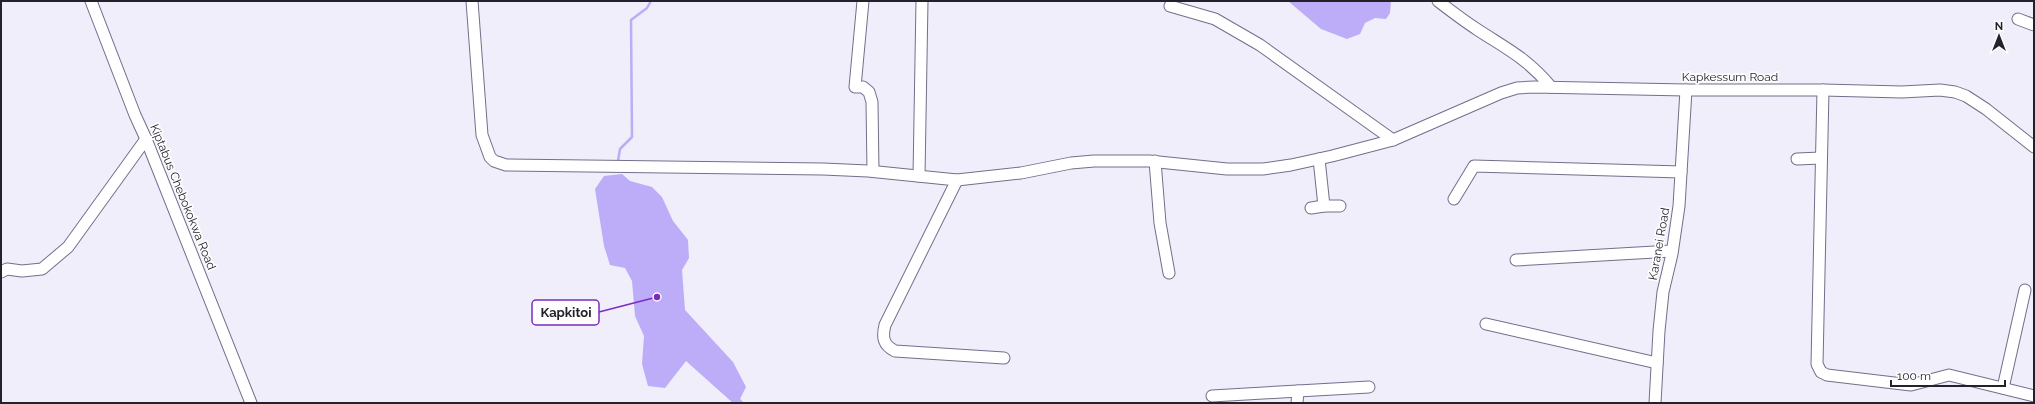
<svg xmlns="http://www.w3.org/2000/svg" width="2035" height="404" font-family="Raleway,sans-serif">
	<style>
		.water { fill: #bdacf7 }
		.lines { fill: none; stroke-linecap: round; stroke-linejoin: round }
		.stream { stroke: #bdacf7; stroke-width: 2.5 }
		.minor-casing { stroke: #746e8a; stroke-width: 13 }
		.minor { stroke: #fff; stroke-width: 11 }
		.labels { text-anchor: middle; stroke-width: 3.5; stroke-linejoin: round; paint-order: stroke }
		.street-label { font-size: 12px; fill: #24212d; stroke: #fdfdfd }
		.leader { fill: none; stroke: #7b2cbf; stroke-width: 1.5 }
		.callout-dot { fill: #7b2cbf; stroke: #fdfdfd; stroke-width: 1.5 }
		.callout { fill: #fdfdfd; stroke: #7b2cbf; stroke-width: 1.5 }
		.callout-label { font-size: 13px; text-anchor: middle; font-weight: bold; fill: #24212d }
	</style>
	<rect width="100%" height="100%" fill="#f0eefb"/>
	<!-- water -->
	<g class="water">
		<path d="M 1288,1 L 1391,1 L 1390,13 L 1386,19 L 1375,18 L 1365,23 L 1360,34 L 1347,39 L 1321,29 Z"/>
		<path d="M 622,174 L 630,181 L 652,187 L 662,197 L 673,221 L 688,240 L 689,258 L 682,270 L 685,310 L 733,362 L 746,387 L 738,403 L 733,403 L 686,361 L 665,388 L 648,386 L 642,364 L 644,336 L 635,316 L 632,281 L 625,268 L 610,265 L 604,246 L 595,189 L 604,176 Z"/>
	</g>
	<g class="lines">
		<!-- stream -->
		<g class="stream">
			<path d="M 618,161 L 620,149 L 632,137 L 631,20 L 647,8 L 651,1"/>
			<path d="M 737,397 L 742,403"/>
		</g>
		<!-- minor casing -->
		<g class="minor-casing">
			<g id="minor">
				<path d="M 91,1 L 135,115 L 146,139 L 251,403"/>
				<path d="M 472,1 L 482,135 L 490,157 L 494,161 L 506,165 L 823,169 L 868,171 L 957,180 L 1021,173 L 1071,163 L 1094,161 L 1149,161 L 1227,169 L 1263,169 L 1291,165 L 1332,156 L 1393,140 L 1501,93 L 1517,88 L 1534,87 L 1686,90 L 1823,90 L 1902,92 L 1940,90 L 1955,92 L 1966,96 L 1986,109 L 2034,147"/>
				<path d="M 863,1 L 855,87 L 863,87 L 869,92 L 872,102 L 873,171"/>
				<path d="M 1438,1 C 1451,11 1464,21 1478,30 C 1507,49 1528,59 1551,87"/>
				<path d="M 1170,6 L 1215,19 L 1260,45 L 1393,140"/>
				<path d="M 2018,19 L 2034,25"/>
				<path d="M 1823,90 L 1817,364 L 1821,372 L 1827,375 L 1911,385 L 1949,375 L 2034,396"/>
				<path d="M 1319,159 L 1324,206 L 1340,206"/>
				<path d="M 1797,159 L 1821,158"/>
				<path d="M 1155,161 L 1160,223 L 1169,273"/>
				<path d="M 919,176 L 922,1"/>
				<path d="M 957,180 L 885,325 C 882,337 883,345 895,351 L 1004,358"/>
				<path d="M 1454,199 L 1474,166 L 1681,172"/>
				<path d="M 1311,208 L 1324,206"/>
				<path d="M 1516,260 L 1672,251"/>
				<path d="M 1,272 L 7,269 L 22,271 L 42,269 L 68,247 L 146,139"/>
				<path d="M 1486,324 L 1657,363"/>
				<path d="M 2003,388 L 2025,290"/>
				<path d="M 1298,391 L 1369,387"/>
				<path d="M 1212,396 L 1298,391 L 1297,403"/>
				<path d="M 1655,403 L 1659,331 L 1663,292 L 1672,254 L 1679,206 L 1686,90"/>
			</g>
		</g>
		<!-- minor -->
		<use href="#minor" class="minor"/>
	</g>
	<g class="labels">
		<!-- street labels -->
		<g class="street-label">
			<text x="1730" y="81">Kapkessum Road</text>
			<text transform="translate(183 197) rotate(68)" y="4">Kiptabus Chebokokwa Road</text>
			<text transform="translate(1659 244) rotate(-80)" y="4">Karanei Road</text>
		</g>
	</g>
	<!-- callouts -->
	<path class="leader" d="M657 297L599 312"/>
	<circle class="callout-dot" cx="657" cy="297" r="4"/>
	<rect class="callout" x="532" y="300" width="67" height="25" rx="4"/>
	<g class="callout-label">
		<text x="566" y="317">Kapkitoi</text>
	</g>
	<!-- border -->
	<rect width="2035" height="404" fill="none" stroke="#24212d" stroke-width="4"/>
	<!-- north arrow -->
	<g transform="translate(1999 36)" stroke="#fdfdfd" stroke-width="3" paint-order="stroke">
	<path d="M0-3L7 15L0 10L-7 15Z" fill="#24212d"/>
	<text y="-6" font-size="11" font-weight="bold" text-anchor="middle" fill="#24212d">N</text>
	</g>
	<!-- scale -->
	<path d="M1891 380v6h114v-6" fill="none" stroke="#24212d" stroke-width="2"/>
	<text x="1897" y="380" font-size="12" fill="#24212d" stroke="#fdfdfd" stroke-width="3" paint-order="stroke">100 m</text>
</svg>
